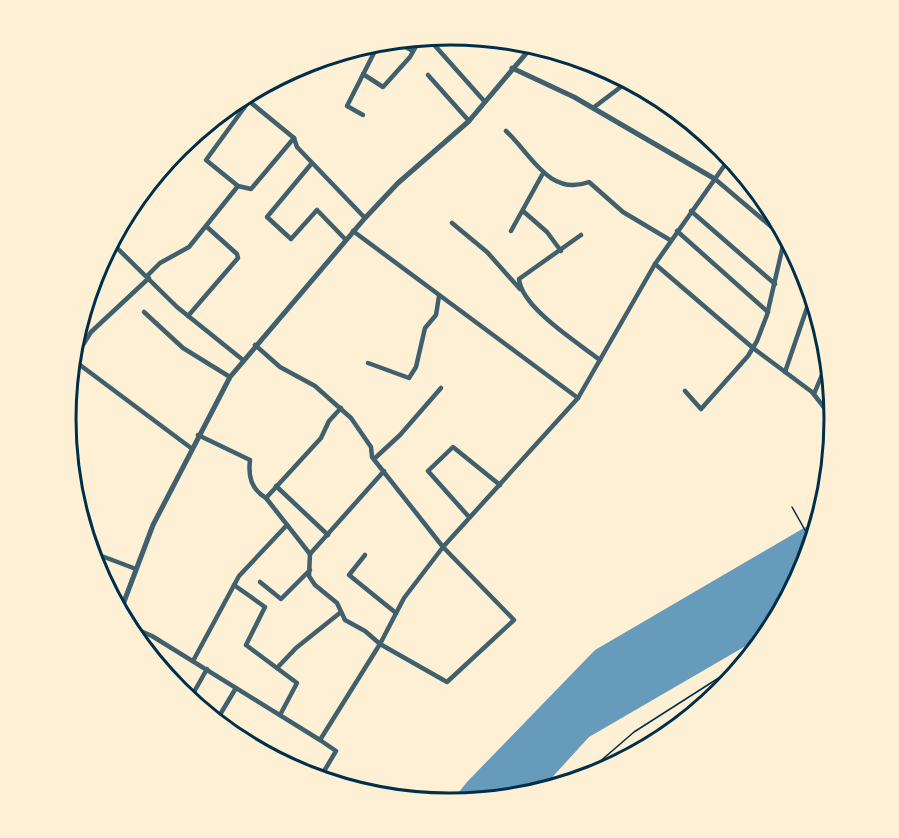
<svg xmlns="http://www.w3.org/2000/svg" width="899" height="838" font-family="Barlow,sans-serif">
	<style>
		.water { fill: #669bbc }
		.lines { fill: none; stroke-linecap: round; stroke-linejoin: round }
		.path { stroke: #003049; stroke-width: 1.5 }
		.minor { stroke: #3f606c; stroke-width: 4.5 }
		.tertiary { stroke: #3f606c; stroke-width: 5 }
		.rim { fill: none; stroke: #003049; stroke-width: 3 }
	</style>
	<rect width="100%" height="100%" fill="#fdf0d5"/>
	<!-- water -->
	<path class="water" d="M 814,522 L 805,566 L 756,640 L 589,737 L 546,784 L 450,803 L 467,782 L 595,650 Z"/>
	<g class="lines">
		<!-- path -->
		<g class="path">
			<path d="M 792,507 L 810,539"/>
			<path d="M 582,777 L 634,732 L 739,665"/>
		</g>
		<!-- minor -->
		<g class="minor">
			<path d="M 429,39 L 485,102"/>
			<path d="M 400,44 L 413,51"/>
			<path d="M 363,74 L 383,87 L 410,57 L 419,41"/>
			<path d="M 428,75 L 469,121"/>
			<path d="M 252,97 L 206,160 L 238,186 L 251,189 L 294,138"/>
			<path d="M 250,102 L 294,138 L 297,147 L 365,218"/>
			<path d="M 593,108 L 626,83"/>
			<path d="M 363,115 L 347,106 L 376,49"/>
			<path d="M 506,131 C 531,154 549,197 589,182 L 623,212 L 670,240"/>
			<path d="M 312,163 L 267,217 L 291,239 L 317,210 L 346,240"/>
			<path d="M 715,179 L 780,234"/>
			<path d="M 523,211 L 547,232 L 561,251"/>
			<path d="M 691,211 L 775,284"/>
			<path d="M 452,223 L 487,252 L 520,289"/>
			<path d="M 353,231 L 578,398"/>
			<path d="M 511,231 L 542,175"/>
			<path d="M 677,231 L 768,312"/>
			<path d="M 581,235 L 519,279 C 521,307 578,343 600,360"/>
			<path d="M 113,244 L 177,307 L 243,360"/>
			<path d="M 655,264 L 753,348 L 812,392 L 834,420"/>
			<path d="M 147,276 L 160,263 L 189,247 L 238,186"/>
			<path d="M 144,312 L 183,348 L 230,377"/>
			<path d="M 188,316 L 238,258 L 237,254 L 207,227"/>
			<path d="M 255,345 L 280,367 L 315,386 L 351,418 L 371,447 L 372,457 L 443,547 L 514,620 L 447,682 L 380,644 L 365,631 L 345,620 L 337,603 L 315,585 L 309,576 L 310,554 L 384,471"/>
			<path d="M 79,351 L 91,332 L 149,278"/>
			<path d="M 76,362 L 191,448"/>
			<path d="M 368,363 L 409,378 L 416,367 L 425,328 L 436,315 L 439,296"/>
			<path d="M 785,372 L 810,299"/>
			<path d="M 685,391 L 701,409 L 748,356 L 757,341 L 767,315 L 784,241"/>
			<path d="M 814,394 L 824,370"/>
			<path d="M 198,435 L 250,460 C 248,476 251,489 266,498 L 310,554"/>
			<path d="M 374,459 L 400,435 L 441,388"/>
			<path d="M 276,486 L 328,535"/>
			<path d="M 266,498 L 321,438 L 329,421 L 341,408"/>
			<path d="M 469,517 L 428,471 L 453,447 L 500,485"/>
			<path d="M 91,552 L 136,569"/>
			<path d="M 365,555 L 349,575 L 396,613"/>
			<path d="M 260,582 L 281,599 L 310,570"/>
			<path d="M 234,585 L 265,607 L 246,645 L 297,683 L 280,715"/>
			<path d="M 136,629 L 152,636 L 320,740 L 380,644 L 404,598 L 443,547 L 578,398 L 655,264 L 729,159"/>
			<path d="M 193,661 L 239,576 L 287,525"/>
			<path d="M 277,668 L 296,648 L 341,612"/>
			<path d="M 190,699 L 207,669"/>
			<path d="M 218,718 L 236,688"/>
			<path d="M 320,778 L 336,751 L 320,740"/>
		</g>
		<!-- tertiary -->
		<g class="tertiary">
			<path d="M 512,68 L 574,97 L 715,179"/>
			<path d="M 122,607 L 153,525 L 230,377 L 365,218 L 398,183 L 469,121 L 529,50"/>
		</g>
	</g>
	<!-- crop -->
	<path d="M0 0H899V838H0ZM76 419a374 374 0 1 1 748 0a374 374 0 1 1-748 0Z" fill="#fdf0d5" fill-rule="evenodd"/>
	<path class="rim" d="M76 419a374 374 0 1 1 748 0a374 374 0 1 1-748 0Z"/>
</svg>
